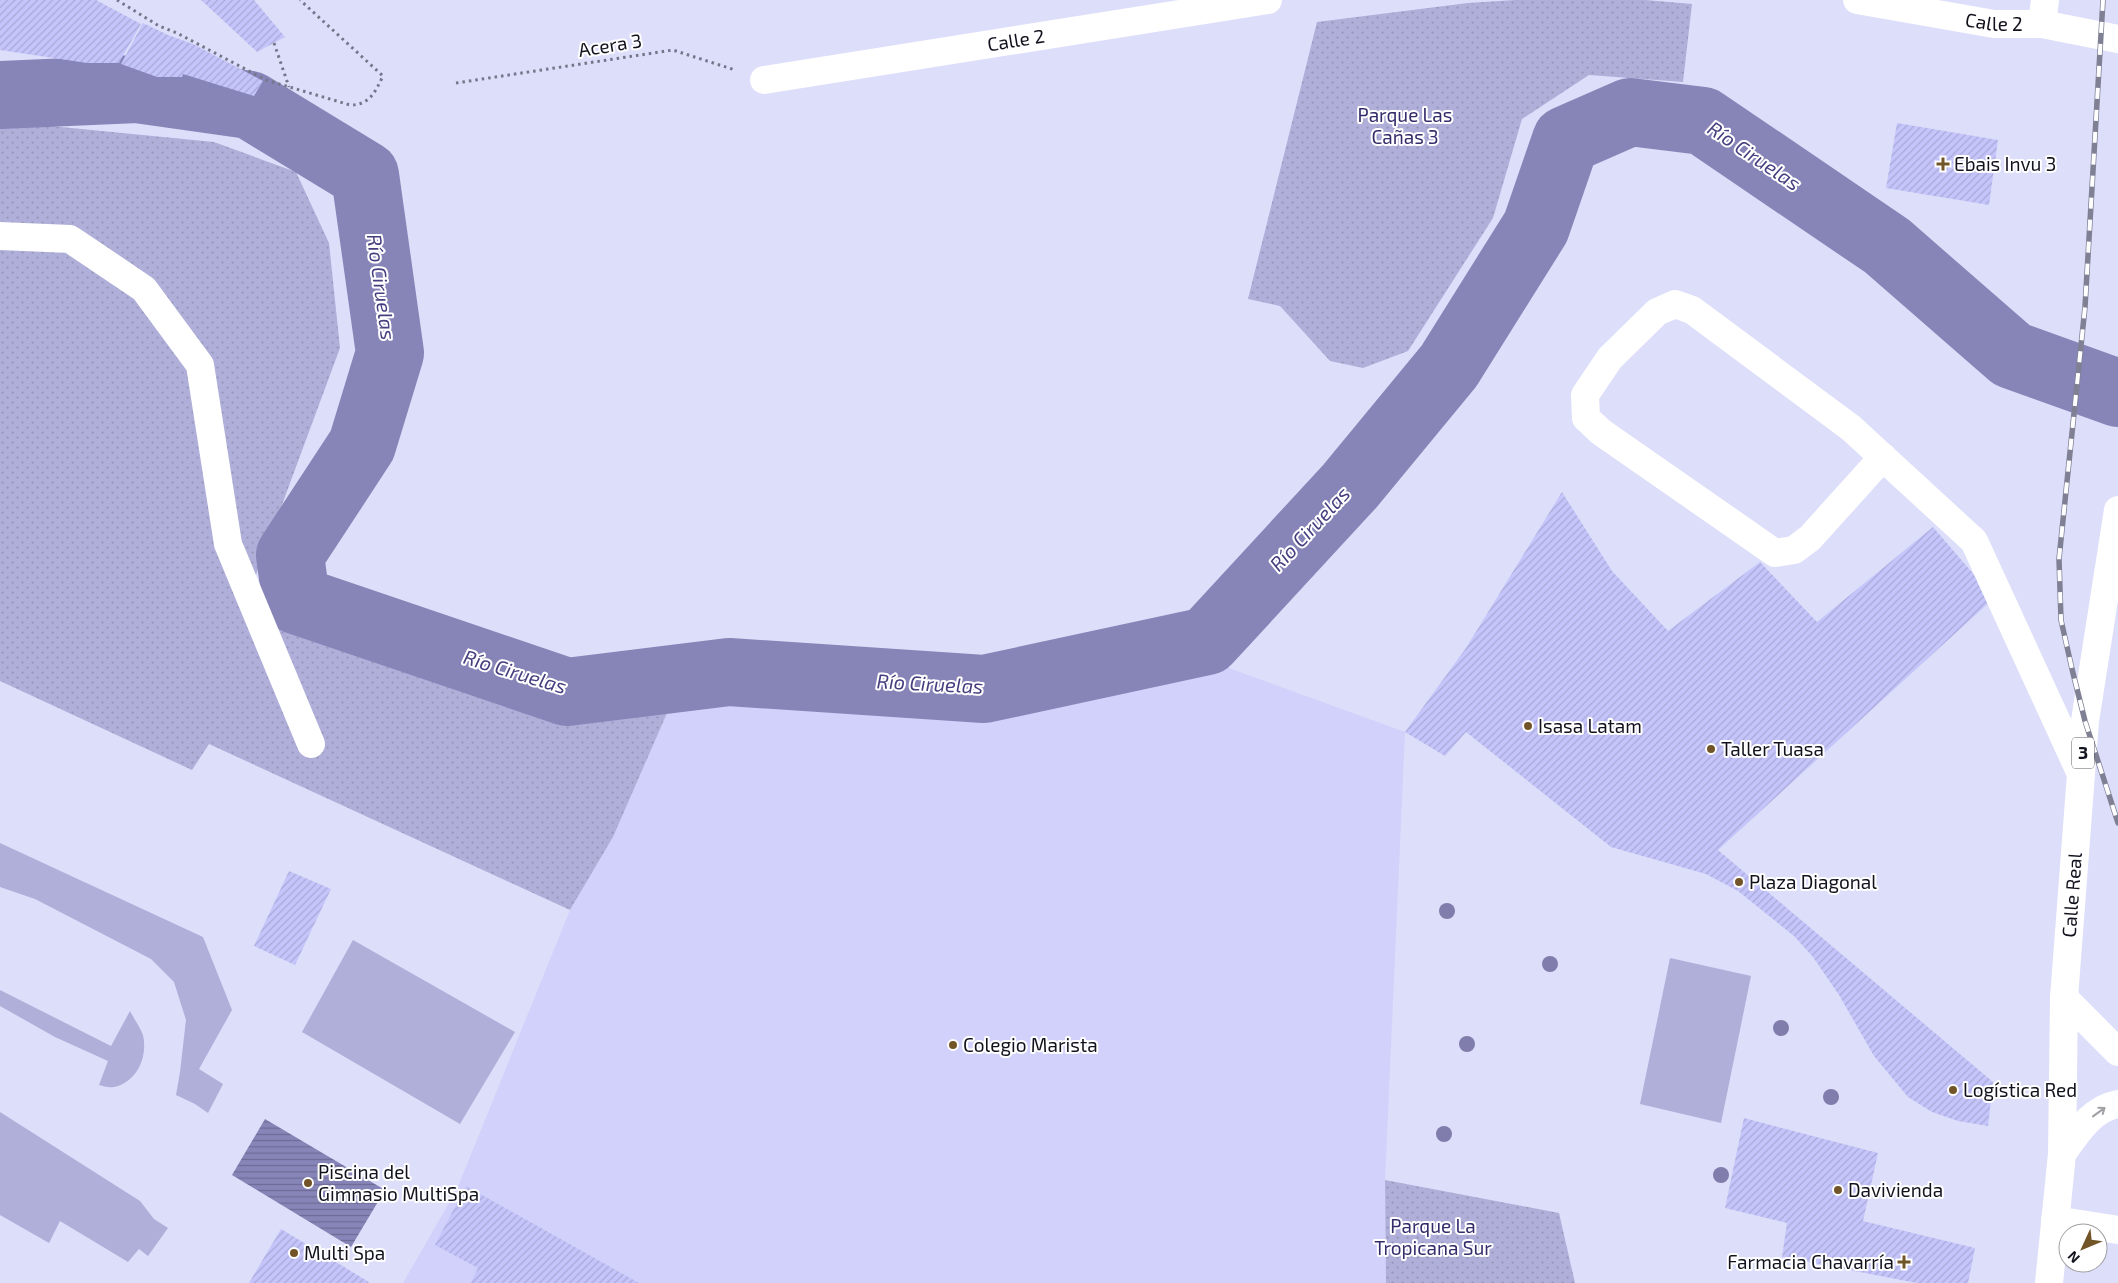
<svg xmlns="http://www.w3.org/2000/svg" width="2118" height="1283" font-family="'Exo 2',sans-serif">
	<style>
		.built { fill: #d1d1fb }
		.green { fill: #afafda }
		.park { fill: url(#park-dots) }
		.water { fill: url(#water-rules) }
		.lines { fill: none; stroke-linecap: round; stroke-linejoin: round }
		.river { stroke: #8785b8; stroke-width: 68 }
		.building { fill: url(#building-hatch) }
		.path { stroke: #75768a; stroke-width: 3; stroke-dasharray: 2.5 4; stroke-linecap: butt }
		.minor { stroke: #fff; stroke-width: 28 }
		.major { stroke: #fff; stroke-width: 28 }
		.rail-casing { stroke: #7f8094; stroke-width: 5.5 }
		.rail { stroke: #fff; stroke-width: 4; stroke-dasharray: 11; stroke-linecap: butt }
		.tree { fill: #807cab }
		.oneway { stroke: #a0a0a5 }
		.poi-dot { fill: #715428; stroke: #fff; stroke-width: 2 }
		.labels { text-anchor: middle; stroke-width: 4; stroke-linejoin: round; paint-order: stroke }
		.shield { fill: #fff; stroke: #595962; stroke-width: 1 }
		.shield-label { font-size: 18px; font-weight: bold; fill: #12121e }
		.street-label { font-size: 19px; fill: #12121e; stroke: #fff }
		.park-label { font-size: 19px; fill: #342c6b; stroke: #fff }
		.poi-label { font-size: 19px; fill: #12121e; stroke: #fff; text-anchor: start }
		.water-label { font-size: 20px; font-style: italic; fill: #453e7f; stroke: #fff }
	</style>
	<defs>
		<pattern id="park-dots" width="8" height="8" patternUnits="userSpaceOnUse" patternTransform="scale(1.25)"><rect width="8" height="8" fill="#afafda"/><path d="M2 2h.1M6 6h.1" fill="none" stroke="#9696bb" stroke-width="1.8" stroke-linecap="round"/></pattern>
		<pattern id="water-rules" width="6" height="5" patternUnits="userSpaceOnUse" patternTransform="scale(1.25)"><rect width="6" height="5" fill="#8785b8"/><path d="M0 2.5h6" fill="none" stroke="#6d6b95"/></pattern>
		<pattern id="building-hatch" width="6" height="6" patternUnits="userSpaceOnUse" patternTransform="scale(1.25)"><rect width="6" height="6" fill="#c5c5fb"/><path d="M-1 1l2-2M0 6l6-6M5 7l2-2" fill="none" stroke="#a8a8d7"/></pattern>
	</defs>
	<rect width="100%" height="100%" fill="#dddefa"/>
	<!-- built -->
	<path class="built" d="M 1226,667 L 1405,732 L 1385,1180 L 1386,1283 L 403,1283 L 457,1189 L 570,910 L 613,837 L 671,704 L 942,713 Z"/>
	<!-- green -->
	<g class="green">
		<path d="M 0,843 L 203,937 L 232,1010 L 199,1069 L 223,1084 L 208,1113 L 195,1104 L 176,1095 L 180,1072 L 186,1020 L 174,982 L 151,959 L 35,899 L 0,887 Z"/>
		<path d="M 353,940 L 515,1032 L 460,1124 L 302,1032 Z"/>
		<path d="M 1670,958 L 1751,976 L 1721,1123 L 1640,1104 Z"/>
		<path d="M 0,990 L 111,1046 L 130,1011 C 134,1019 140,1027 143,1035 C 148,1057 137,1082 114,1087 C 109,1088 103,1086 99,1085 L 108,1061 L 55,1037 L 0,1006 Z"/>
		<path d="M 0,1112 L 140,1201 L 154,1219 L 168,1228 L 148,1256 L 139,1249 L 128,1262 L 60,1221 L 49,1243 L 0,1215 Z"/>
	</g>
	<!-- park -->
	<g class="park">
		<path d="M 1515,0 L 1645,0 L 1692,4 L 1683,82 L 1589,75 L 1522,119 L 1493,218 L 1408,351 L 1363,368 L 1330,361 L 1280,306 L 1248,299 L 1317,22 L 1468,3 Z"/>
		<path d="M 0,121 L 214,142 L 296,172 L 329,243 L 340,348 L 243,610 L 569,715 L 671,704 L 613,837 L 570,910 L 209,744 L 192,770 L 0,681 Z"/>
		<path d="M 1385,1180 L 1559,1213 L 1575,1283 L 1386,1283 Z"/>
	</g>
	<!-- water -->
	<path class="water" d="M 265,1119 L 385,1190 L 351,1247 L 232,1175 Z"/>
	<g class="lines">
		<!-- river -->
		<path class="river" d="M 0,95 L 137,89 L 250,105 L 365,175 L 390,353 L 362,445 L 290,555 L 296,600 L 567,692 L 729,672 L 984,689 L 1207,641 L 1350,486 L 1449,366 L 1536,227 L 1566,140 L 1630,112 L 1703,121 L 1887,246 L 2012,355 L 2118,393"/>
	</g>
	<!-- building -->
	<g class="building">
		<path d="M 0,0 L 96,0 L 141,24 L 119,63 L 87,63 L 0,50 Z"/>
		<path d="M 201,0 L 254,0 L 285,37 L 257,52 Z"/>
		<path d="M 143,23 L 168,35 L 193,44 L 263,81 L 254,96 L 183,74 L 182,77 L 157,77 L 121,64 Z"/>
		<path d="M 1897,123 L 1998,140 L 1989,205 L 1886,188 Z"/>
		<path d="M 1562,492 L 1612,571 L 1668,631 L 1760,562 L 1817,622 L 1933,527 L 1994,598 L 1718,850 L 1993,1082 L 1988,1126 L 1958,1121 L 1932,1112 L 1908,1097 L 1874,1056 L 1839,995 L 1813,957 L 1794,936 L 1738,891 L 1706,874 L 1611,847 L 1466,732 L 1445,756 L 1405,732 L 1466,648 Z"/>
		<path d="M 289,871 L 331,889 L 295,965 L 254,946 Z"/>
		<path d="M 1744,1118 L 1878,1153 L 1863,1221 L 1975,1248 L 1968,1283 L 1917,1283 L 1782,1257 L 1787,1223 L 1725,1208 Z"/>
		<path d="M 466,1186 L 639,1283 L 471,1283 L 478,1268 L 435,1245 Z"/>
		<path d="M 281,1229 L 369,1282 L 368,1283 L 249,1283 Z"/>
	</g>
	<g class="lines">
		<!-- path -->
		<g class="path">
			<path d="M 117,0 L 159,26 L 177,33 L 266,80 L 350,105 C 370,105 375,92 383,76 L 300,0"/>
			<path d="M 274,43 L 289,87"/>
			<path d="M 456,83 L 673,50 L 735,70"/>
		</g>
		<!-- minor -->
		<g class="minor">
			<path id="s1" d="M 1857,0 L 1994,24 L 2042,24 L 2118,39"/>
			<path d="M 2042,24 L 2045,0"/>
			<path id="s2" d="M 764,80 L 1268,0"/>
			<path d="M 0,236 L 70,239 L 144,289 L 200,365 L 228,544 L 311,744"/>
			<path d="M 1883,457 L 1810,538 L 1794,550 L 1775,553 L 1601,432 L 1586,418 L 1585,395 L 1610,358 L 1657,312 L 1675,304 L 1692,310 L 1851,428 L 1974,541 L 2081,774"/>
			<path d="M 2064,998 L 2118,1052"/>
			<path d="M 2055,1220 L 2118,1230"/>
		</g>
		<!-- major -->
		<g class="major">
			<path d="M 2062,1154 C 2077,1133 2091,1109 2118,1104"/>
			<path id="s3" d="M 2049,1283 L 2062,1154 L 2064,998 L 2085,721 L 2118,510"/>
		</g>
		<!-- rail casing -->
		<g class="rail-casing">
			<path id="rail" d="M 2103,0 L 2085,307 L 2059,559 L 2061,620 L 2072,669 L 2085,721 L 2118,823"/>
		</g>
		<!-- rail -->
		<use href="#rail" class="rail"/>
	</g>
	<!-- trees -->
	<g class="tree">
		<circle cx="1447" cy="911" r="8"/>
		<circle cx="1550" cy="964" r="8"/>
		<circle cx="1781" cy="1028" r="8"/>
		<circle cx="1467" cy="1044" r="8"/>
		<circle cx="1831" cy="1097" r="8"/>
		<circle cx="1444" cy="1134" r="8"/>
		<circle cx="1721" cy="1175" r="8"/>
	</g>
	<!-- one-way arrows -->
	<defs><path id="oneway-shaft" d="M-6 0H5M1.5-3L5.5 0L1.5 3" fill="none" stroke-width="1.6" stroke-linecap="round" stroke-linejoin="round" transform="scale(1.25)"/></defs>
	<use class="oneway" href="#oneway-shaft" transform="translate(2099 1112) rotate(-36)"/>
	<!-- markers -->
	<g class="poi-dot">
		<path d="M1940.5 156.5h5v5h5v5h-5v5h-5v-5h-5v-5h5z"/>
		<circle cx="1528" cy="726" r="5"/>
		<circle cx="1711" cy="749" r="5"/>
		<circle cx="1739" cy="882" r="5"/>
		<circle cx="953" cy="1045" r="5"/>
		<circle cx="1953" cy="1090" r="5"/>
		<circle cx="308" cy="1183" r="5"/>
		<circle cx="1838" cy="1190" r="5"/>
		<circle cx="294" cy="1253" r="5"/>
		<path d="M1901.5 1254.5h5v5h5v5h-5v5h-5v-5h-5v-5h5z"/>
	</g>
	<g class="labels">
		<!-- shield labels -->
		<rect class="shield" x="2072" y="737.5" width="22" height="31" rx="4"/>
		<g class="shield-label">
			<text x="2083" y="759">3</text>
		</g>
		<!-- street labels -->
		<g class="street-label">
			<text dy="7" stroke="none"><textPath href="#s1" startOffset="139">Calle 2</textPath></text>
			<text dy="7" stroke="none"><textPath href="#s2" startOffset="255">Calle 2</textPath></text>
			<text transform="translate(610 45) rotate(-9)" y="7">Acera 3</text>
			<text dy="7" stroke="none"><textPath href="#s3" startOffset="389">Calle Real</textPath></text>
		</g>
		<!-- park labels -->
		<g class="park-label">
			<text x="1405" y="122">Parque Las<tspan x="1405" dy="22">Cañas 3</tspan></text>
			<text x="1433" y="1233">Parque La<tspan x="1433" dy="22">Tropicana Sur</tspan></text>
		</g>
		<!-- poi labels -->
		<g class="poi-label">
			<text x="1954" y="171">Ebais Invu 3</text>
			<text x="1538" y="733">Isasa Latam</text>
			<text x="1721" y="756">Taller Tuasa</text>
			<text x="1749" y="889">Plaza Diagonal</text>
			<text x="963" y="1052">Colegio Marista</text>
			<text x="1963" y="1097">Logística Red</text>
			<text x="318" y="1179">Piscina del<tspan x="318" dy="22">Gimnasio MultiSpa</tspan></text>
			<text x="1848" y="1197">Davivienda</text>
			<text x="304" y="1260">Multi Spa</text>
			<text x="1894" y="1269" text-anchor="end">Farmacia Chavarría</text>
		</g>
		<!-- water labels -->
		<g class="water-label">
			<text transform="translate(1754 156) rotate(34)" y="7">Río Ciruelas</text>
			<text transform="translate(381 287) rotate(82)" y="7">Río Ciruelas</text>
			<text transform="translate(1310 529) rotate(-47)" y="7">Río Ciruelas</text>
			<text transform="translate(515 672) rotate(17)" y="7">Río Ciruelas</text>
			<text transform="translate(930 684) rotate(3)" y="7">Río Ciruelas</text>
		</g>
	</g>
	<!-- north arrow -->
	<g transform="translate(2083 1248) rotate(226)"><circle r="24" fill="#ffffff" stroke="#a0a0a5"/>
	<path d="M0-4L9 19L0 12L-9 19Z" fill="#715428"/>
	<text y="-8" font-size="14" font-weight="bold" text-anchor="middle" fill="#12121e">N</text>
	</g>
</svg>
